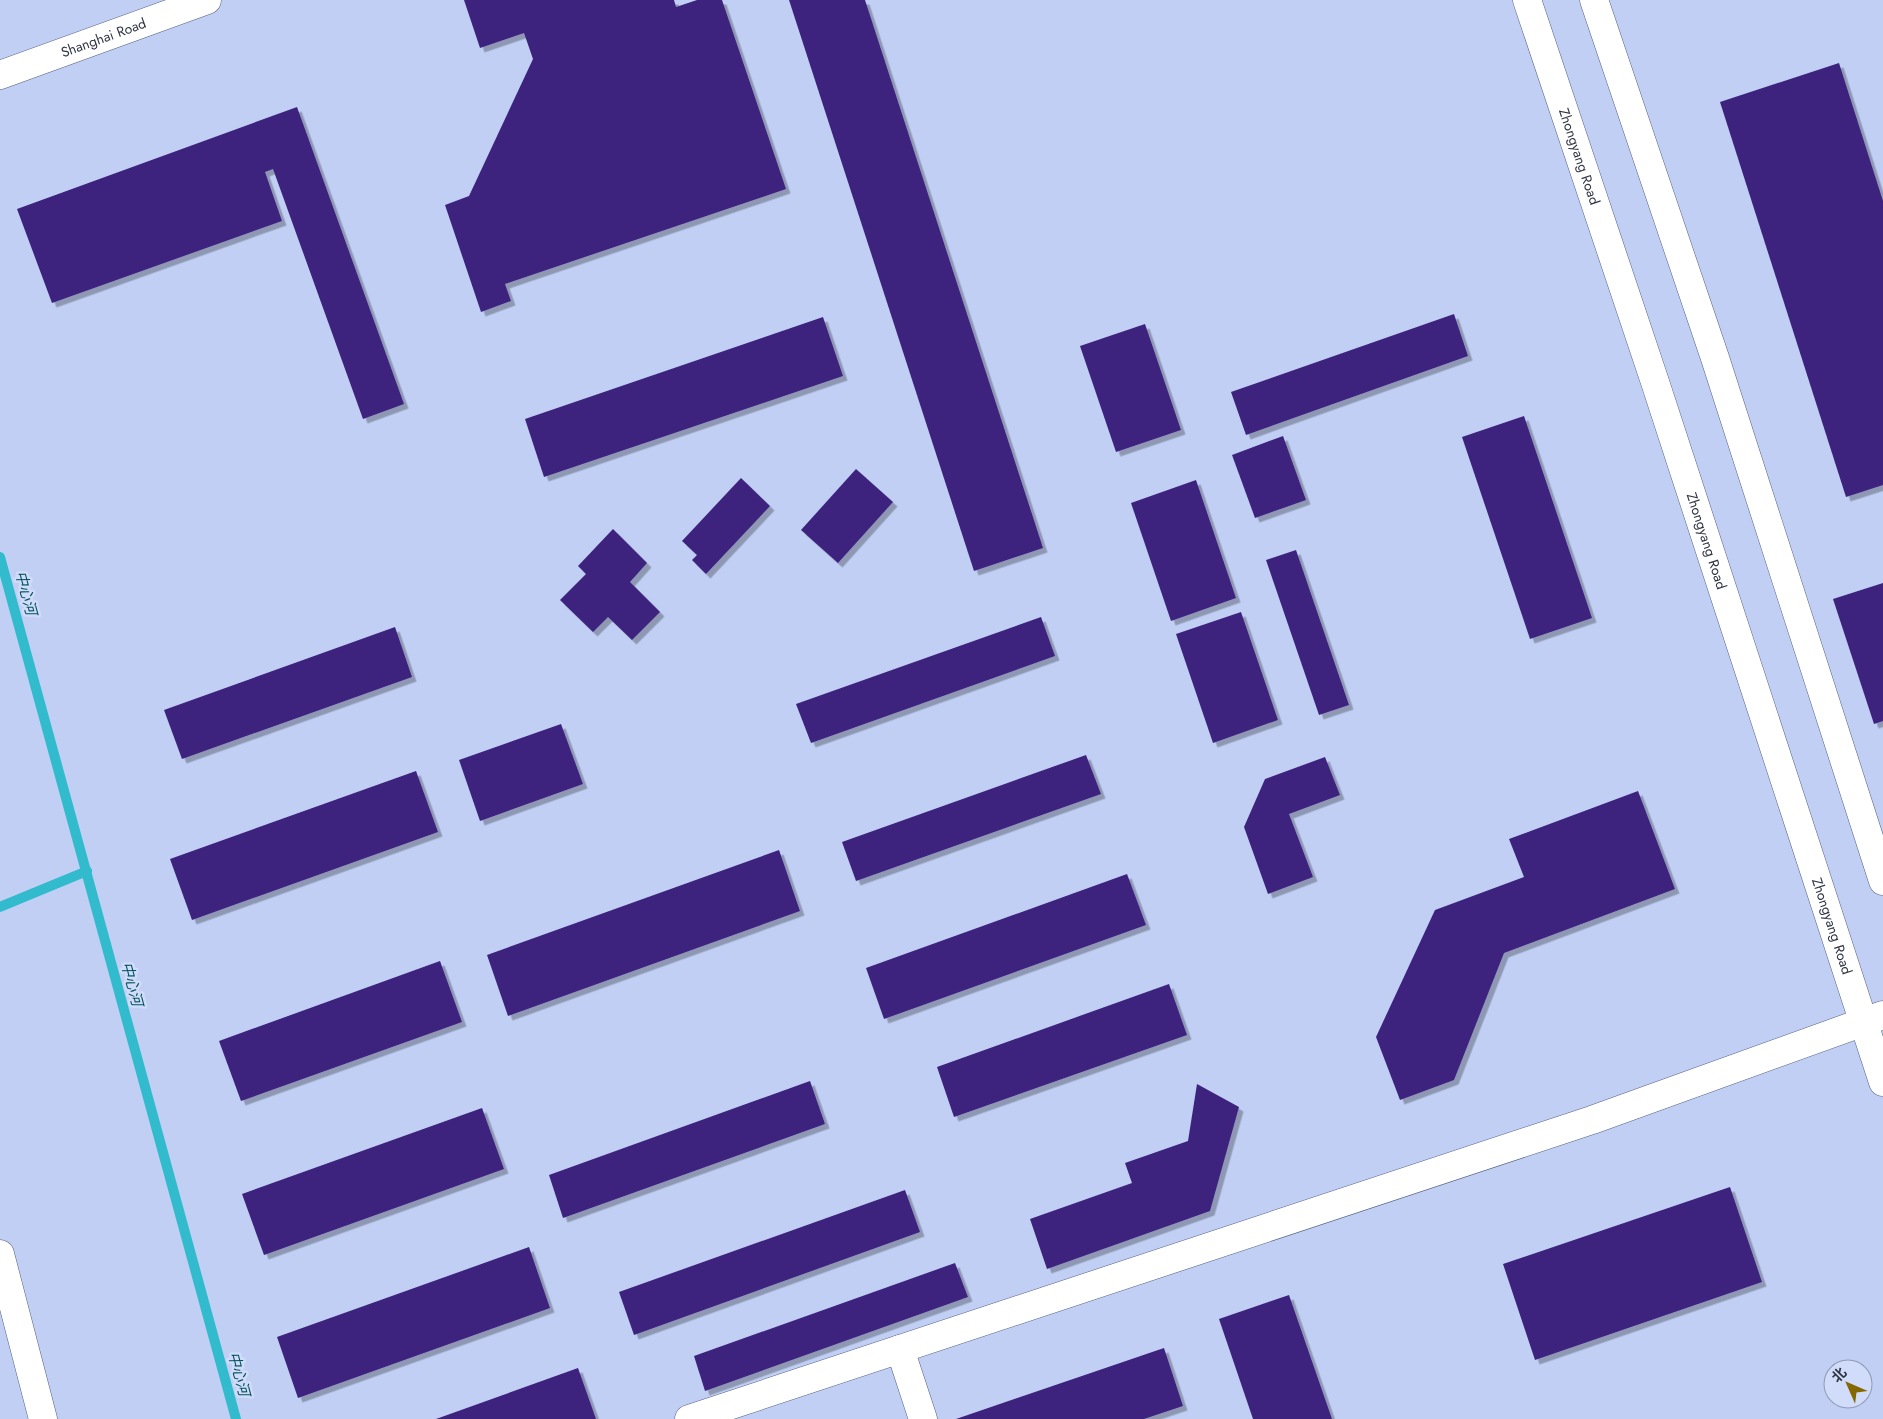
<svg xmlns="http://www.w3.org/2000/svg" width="1883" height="1419" font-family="Jost,'Noto Sans SC',sans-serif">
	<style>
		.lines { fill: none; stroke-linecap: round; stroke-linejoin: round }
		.stream { stroke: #32bacd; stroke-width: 10 }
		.building { fill: #3c247e; filter: url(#shadow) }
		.minor-casing { stroke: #556181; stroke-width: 29 }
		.tertiary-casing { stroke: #556181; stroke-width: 29 }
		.minor { stroke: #fff; stroke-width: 28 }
		.tertiary { stroke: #fff; stroke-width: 28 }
		.labels { text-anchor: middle; stroke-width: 5; stroke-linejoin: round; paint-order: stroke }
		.street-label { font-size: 14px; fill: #2f3543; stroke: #d1dcfa }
		.water-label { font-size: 15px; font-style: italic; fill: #01525c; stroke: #d1dcfa }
	</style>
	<defs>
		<filter id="shadow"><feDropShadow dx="4.5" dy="4.5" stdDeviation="0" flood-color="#0004"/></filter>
	</defs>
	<rect width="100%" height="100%" fill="#c1cff4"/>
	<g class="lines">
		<!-- stream -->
		<g class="stream">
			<path d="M 0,557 L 236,1419"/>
			<path d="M 0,907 L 87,871"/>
		</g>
	</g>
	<!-- building -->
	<g class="building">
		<path d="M 464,0 L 674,0 L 676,7 L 697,0 L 722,0 L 786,189 L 505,284 L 511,301 L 481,312 L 445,205 L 469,196 L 533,59 L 524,33 L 480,48 Z"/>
		<path d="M 789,0 L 865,0 L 1043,548 L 974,571 Z"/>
		<path d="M 1839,63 L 1883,201 L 1883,485 L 1846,497 L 1720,102 Z"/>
		<path d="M 297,107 L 404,404 L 363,419 L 273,169 L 265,172 L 282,221 L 52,303 L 17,209 Z"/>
		<path d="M 1454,314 L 1468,356 L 1246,435 L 1231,392 Z"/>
		<path d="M 823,317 L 843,376 L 544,477 L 525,419 Z"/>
		<path d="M 1145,324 L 1181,430 L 1116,452 L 1080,346 Z"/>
		<path d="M 1524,416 L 1592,618 L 1530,639 L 1462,437 Z"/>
		<path d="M 1283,436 L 1306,500 L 1255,518 L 1232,455 Z"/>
		<path d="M 856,469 L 893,502 L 838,563 L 801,530 Z"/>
		<path d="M 741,478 L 770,506 L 706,574 L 692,560 L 697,555 L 682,541 Z"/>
		<path d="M 1196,480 L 1236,598 L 1171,621 L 1131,503 Z"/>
		<path d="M 613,529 L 647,563 L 630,582 L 660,612 L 632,640 L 608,617 L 593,632 L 560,600 L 586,574 L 578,566 Z"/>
		<path d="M 1296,550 L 1349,705 L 1319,715 L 1266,560 Z"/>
		<path d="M 1883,583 L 1883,721 L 1874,724 L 1833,599 Z"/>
		<path d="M 1241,612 L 1278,720 L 1213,743 L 1176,634 Z"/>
		<path d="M 1041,617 L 1055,656 L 811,743 L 796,704 Z"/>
		<path d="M 395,627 L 412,677 L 182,759 L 164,710 Z"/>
		<path d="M 561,724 L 583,784 L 480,821 L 459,760 Z"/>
		<path d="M 1086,755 L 1101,794 L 856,881 L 842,842 Z"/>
		<path d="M 1325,757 L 1340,795 L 1289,814 L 1313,877 L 1268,894 L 1244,827 L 1265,779 Z"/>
		<path d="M 416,771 L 438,832 L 192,920 L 170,859 Z"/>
		<path d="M 1638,791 L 1675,889 L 1504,953 L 1454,1080 L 1400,1100 L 1376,1037 L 1435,910 L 1524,877 L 1509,839 Z"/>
		<path d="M 779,850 L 800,911 L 508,1016 L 487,955 Z"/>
		<path d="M 1127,874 L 1146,925 L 884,1019 L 866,968 Z"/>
		<path d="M 440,961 L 462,1022 L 241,1101 L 219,1041 Z"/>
		<path d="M 1169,984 L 1187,1035 L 954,1117 L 937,1067 Z"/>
		<path d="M 810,1081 L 825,1124 L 563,1218 L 549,1175 Z"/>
		<path d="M 1197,1084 L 1239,1107 L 1210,1211 L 1047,1269 L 1030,1219 L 1132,1183 L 1125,1163 L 1188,1141 Z"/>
		<path d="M 482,1108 L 504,1169 L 264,1255 L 242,1194 Z"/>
		<path d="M 1730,1187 L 1762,1282 L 1535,1360 L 1503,1264 Z"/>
		<path d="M 905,1190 L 920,1232 L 634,1335 L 619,1292 Z"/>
		<path d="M 529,1247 L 550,1308 L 298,1398 L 277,1337 Z"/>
		<path d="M 955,1263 L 968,1297 L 705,1391 L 694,1356 Z"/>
		<path d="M 1289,1295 L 1332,1419 L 1253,1419 L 1219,1319 Z"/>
		<path d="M 1164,1348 L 1183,1406 L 1144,1419 L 956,1419 Z"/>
		<path d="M 578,1368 L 596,1419 L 436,1419 Z"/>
	</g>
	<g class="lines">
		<!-- minor casing -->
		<g class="minor-casing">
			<g id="minor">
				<path d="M 900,1349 L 923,1419"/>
				<path d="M 689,1419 L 1592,1120 L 1883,1015"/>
			</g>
		</g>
		<!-- tertiary casing -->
		<g class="tertiary-casing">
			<g id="tertiary">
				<path id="s1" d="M 1527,0 L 1655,382 L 1883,1082"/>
				<path d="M 1594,0 L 1715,358 L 1883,881"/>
				<path id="s2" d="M 0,75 L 207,0"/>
				<path d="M 0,1254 L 43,1419"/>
			</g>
		</g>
		<!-- minor -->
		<use href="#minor" class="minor"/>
		<!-- tertiary -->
		<use href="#tertiary" class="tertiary"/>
	</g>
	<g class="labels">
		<!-- street labels -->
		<g class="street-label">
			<text dy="5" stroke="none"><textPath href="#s2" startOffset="110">Shanghai Road</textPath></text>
			<text dy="5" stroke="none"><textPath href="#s1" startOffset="165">Zhongyang Road</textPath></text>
			<text dy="5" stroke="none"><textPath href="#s1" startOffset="570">Zhongyang Road</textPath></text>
			<text dy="5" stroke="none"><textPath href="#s1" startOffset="975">Zhongyang Road</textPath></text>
		</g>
		<!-- water labels -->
		<g class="water-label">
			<text transform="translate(26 593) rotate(75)" y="5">中心河</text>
			<text transform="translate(132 984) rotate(75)" y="5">中心河</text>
			<text transform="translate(239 1374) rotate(75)" y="5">中心河</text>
		</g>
	</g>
	<!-- north arrow -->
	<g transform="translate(1848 1384) rotate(315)"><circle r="24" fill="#d1dcfa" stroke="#9099b1"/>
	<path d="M0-4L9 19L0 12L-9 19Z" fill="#856700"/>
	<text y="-8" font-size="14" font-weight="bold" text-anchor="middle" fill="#2f3543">北</text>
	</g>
</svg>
